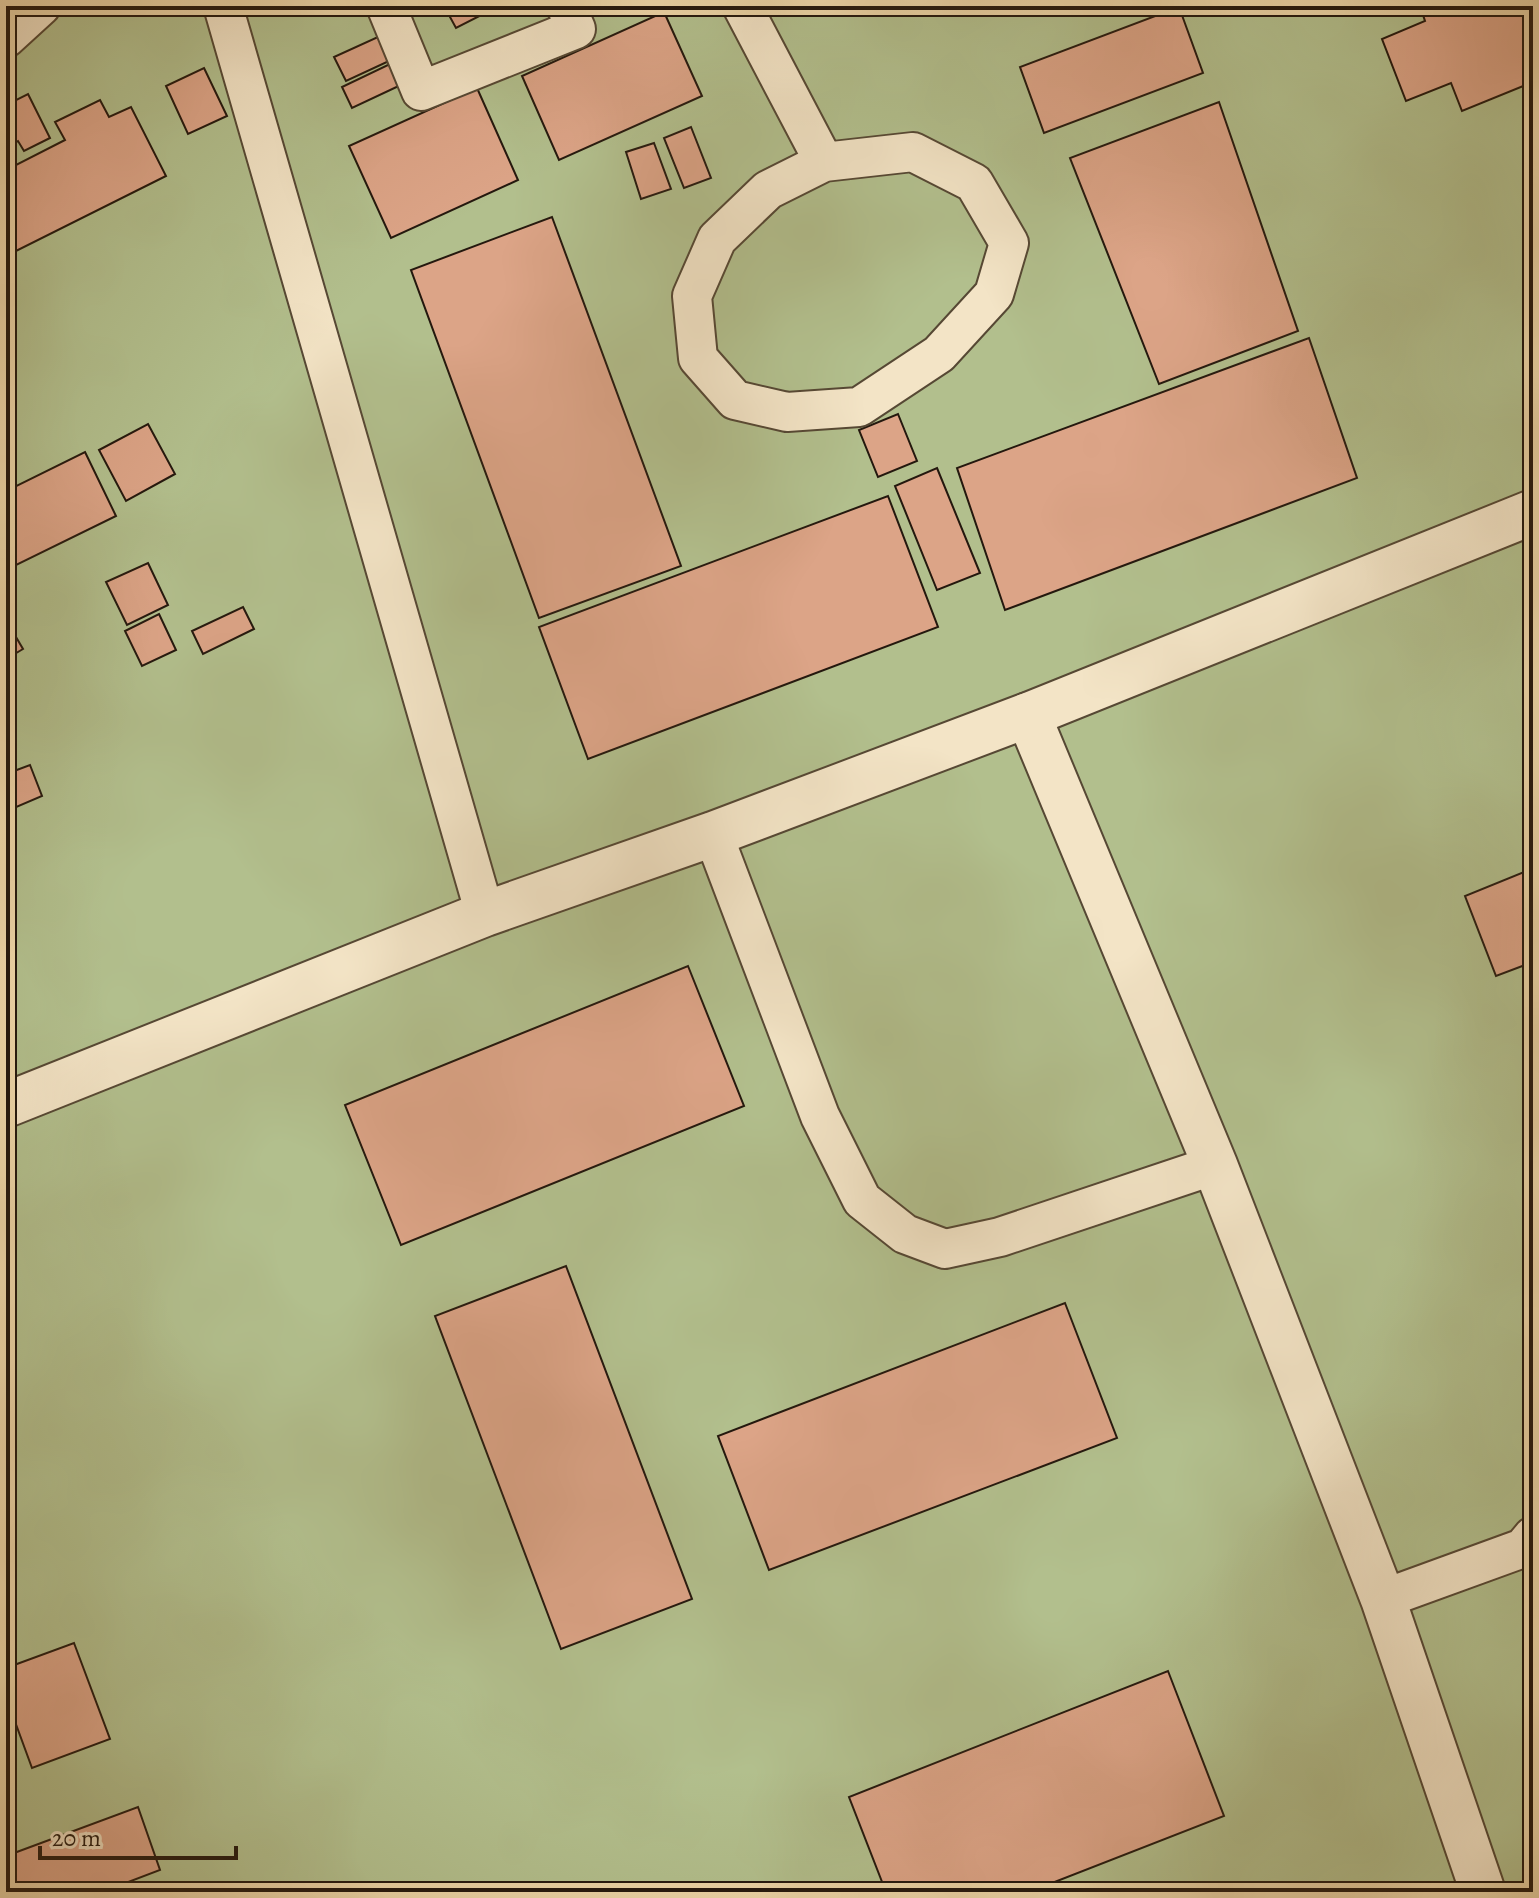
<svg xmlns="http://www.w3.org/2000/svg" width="1539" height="1898" font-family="Alegreya,serif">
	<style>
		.green { fill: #b2bf8d; stroke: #6b6c4e; stroke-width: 2 }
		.building { fill: #dca487; stroke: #24180e; stroke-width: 2 }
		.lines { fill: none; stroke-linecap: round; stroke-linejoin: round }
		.lane-casing { stroke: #564834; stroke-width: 42 }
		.street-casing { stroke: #564834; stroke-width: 48 }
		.lane { stroke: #f3e4c6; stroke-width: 38 }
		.street { stroke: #f3e4c6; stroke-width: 44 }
	</style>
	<rect width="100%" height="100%" fill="#edd6a8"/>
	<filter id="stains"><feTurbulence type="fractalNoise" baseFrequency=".0025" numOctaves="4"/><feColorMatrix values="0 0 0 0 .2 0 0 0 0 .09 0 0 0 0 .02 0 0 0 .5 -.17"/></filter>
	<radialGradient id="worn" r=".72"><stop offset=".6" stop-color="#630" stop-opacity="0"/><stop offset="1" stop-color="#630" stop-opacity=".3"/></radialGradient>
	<!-- green -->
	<rect class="green" x="6" y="6" width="1527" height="1886"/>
	<!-- building -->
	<g class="building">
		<path d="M 444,6 L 499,6 L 456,28 Z"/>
		<path d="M 1420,6 L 1533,6 L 1533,82 L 1462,111 L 1451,83 L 1406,101 L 1382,39 L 1425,21 Z"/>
		<path d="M 1179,7 L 1203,73 L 1044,133 L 1020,67 Z"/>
		<path d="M 664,12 L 702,96 L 559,160 L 522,76 Z"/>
		<path d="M 391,31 L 402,55 L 346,81 L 334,57 Z"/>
		<path d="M 392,63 L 403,84 L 352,108 L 342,87 Z"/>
		<path d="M 204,68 L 227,116 L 188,134 L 166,86 Z"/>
		<path d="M 477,88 L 518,180 L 391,238 L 349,146 Z"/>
		<path d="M 28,94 L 50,138 L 24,151 L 18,141 L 6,148 L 6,105 Z"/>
		<path d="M 100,100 L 109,117 L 131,107 L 166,176 L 6,256 L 6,170 L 65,140 L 55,122 Z"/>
		<path d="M 1219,102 L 1298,331 L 1159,384 L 1070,158 Z"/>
		<path d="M 691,127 L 711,178 L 684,188 L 664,138 Z"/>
		<path d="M 654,143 L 671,189 L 641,199 L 626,152 Z"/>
		<path d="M 552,217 L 681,566 L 539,618 L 411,270 Z"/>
		<path d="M 1309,338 L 1357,478 L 1005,610 L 957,468 Z"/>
		<path d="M 898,414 L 917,461 L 878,477 L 859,430 Z"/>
		<path d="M 148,424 L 175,474 L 126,501 L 99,450 Z"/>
		<path d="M 85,452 L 116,516 L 6,570 L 6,491 Z"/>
		<path d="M 937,468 L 980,573 L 937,590 L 895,486 Z"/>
		<path d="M 888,496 L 938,627 L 588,759 L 539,627 Z"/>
		<path d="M 148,563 L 168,605 L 127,625 L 106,582 Z"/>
		<path d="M 243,607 L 254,629 L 203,654 L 192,631 Z"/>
		<path d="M 159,614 L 176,650 L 142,666 L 125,631 Z"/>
		<path d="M 6,620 L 23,649 L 6,659 Z"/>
		<path d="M 30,765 L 42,796 L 14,808 L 6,788 L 6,774 Z"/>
		<path d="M 1524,872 L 1533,894 L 1533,962 L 1496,976 L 1465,896 Z"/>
		<path d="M 688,966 L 744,1106 L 401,1245 L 345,1105 Z"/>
		<path d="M 566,1266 L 692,1599 L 561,1649 L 435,1316 Z"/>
		<path d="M 1065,1303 L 1117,1438 L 769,1570 L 718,1436 Z"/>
		<path d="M 74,1643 L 110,1739 L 32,1768 L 6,1697 L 6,1668 Z"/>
		<path d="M 1168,1671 L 1224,1816 L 1029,1892 L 886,1892 L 849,1797 Z"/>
		<path d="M 138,1807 L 160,1870 L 102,1892 L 6,1892 L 6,1856 Z"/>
	</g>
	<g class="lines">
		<!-- lane casing -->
		<g class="lane-casing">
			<g id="lane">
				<path d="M 223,6 L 485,914"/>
				<path d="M 386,6 L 421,91 L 576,29 L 566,6"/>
				<path d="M 742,6 L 824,162"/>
				<path d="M 6,38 L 41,6"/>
				<path d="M 913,152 L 974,183 L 1009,243 L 994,294 L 939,354 L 859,407 L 787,412 L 735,400 L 698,358 L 692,296 L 717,239 L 768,190 L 824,162 Z"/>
				<path d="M 713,834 L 820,1116 L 862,1200 L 905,1234 L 945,1249 L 1000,1237 L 1215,1165"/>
				<path d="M 1383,1599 L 1523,1548 L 1533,1536"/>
			</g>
		</g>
		<!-- street casing -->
		<g class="street-casing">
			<g id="street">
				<path d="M 1028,715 L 1215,1165 L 1383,1599 L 1483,1892"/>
				<path d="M 6,1105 L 485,914 L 713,834 L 1028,715 L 1533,512"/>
			</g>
		</g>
		<!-- lane -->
		<use href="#lane" class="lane"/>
		<!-- street -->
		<use href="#street" class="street"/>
	</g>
	<!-- margin -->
	<rect width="1539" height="1898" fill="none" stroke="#edd6a8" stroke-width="32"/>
	<rect x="8" y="8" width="1523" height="1882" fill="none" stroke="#24180e" stroke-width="4"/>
	<rect x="16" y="16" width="1507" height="1866" fill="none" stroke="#24180e" stroke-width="2"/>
	<!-- scale -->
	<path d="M40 1846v12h196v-12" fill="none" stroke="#24180e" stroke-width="4"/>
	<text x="52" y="1846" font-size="24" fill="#24180e" stroke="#f3e4c6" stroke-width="6" paint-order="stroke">20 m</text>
	<rect width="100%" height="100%" filter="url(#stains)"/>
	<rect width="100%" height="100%" fill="url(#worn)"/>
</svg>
